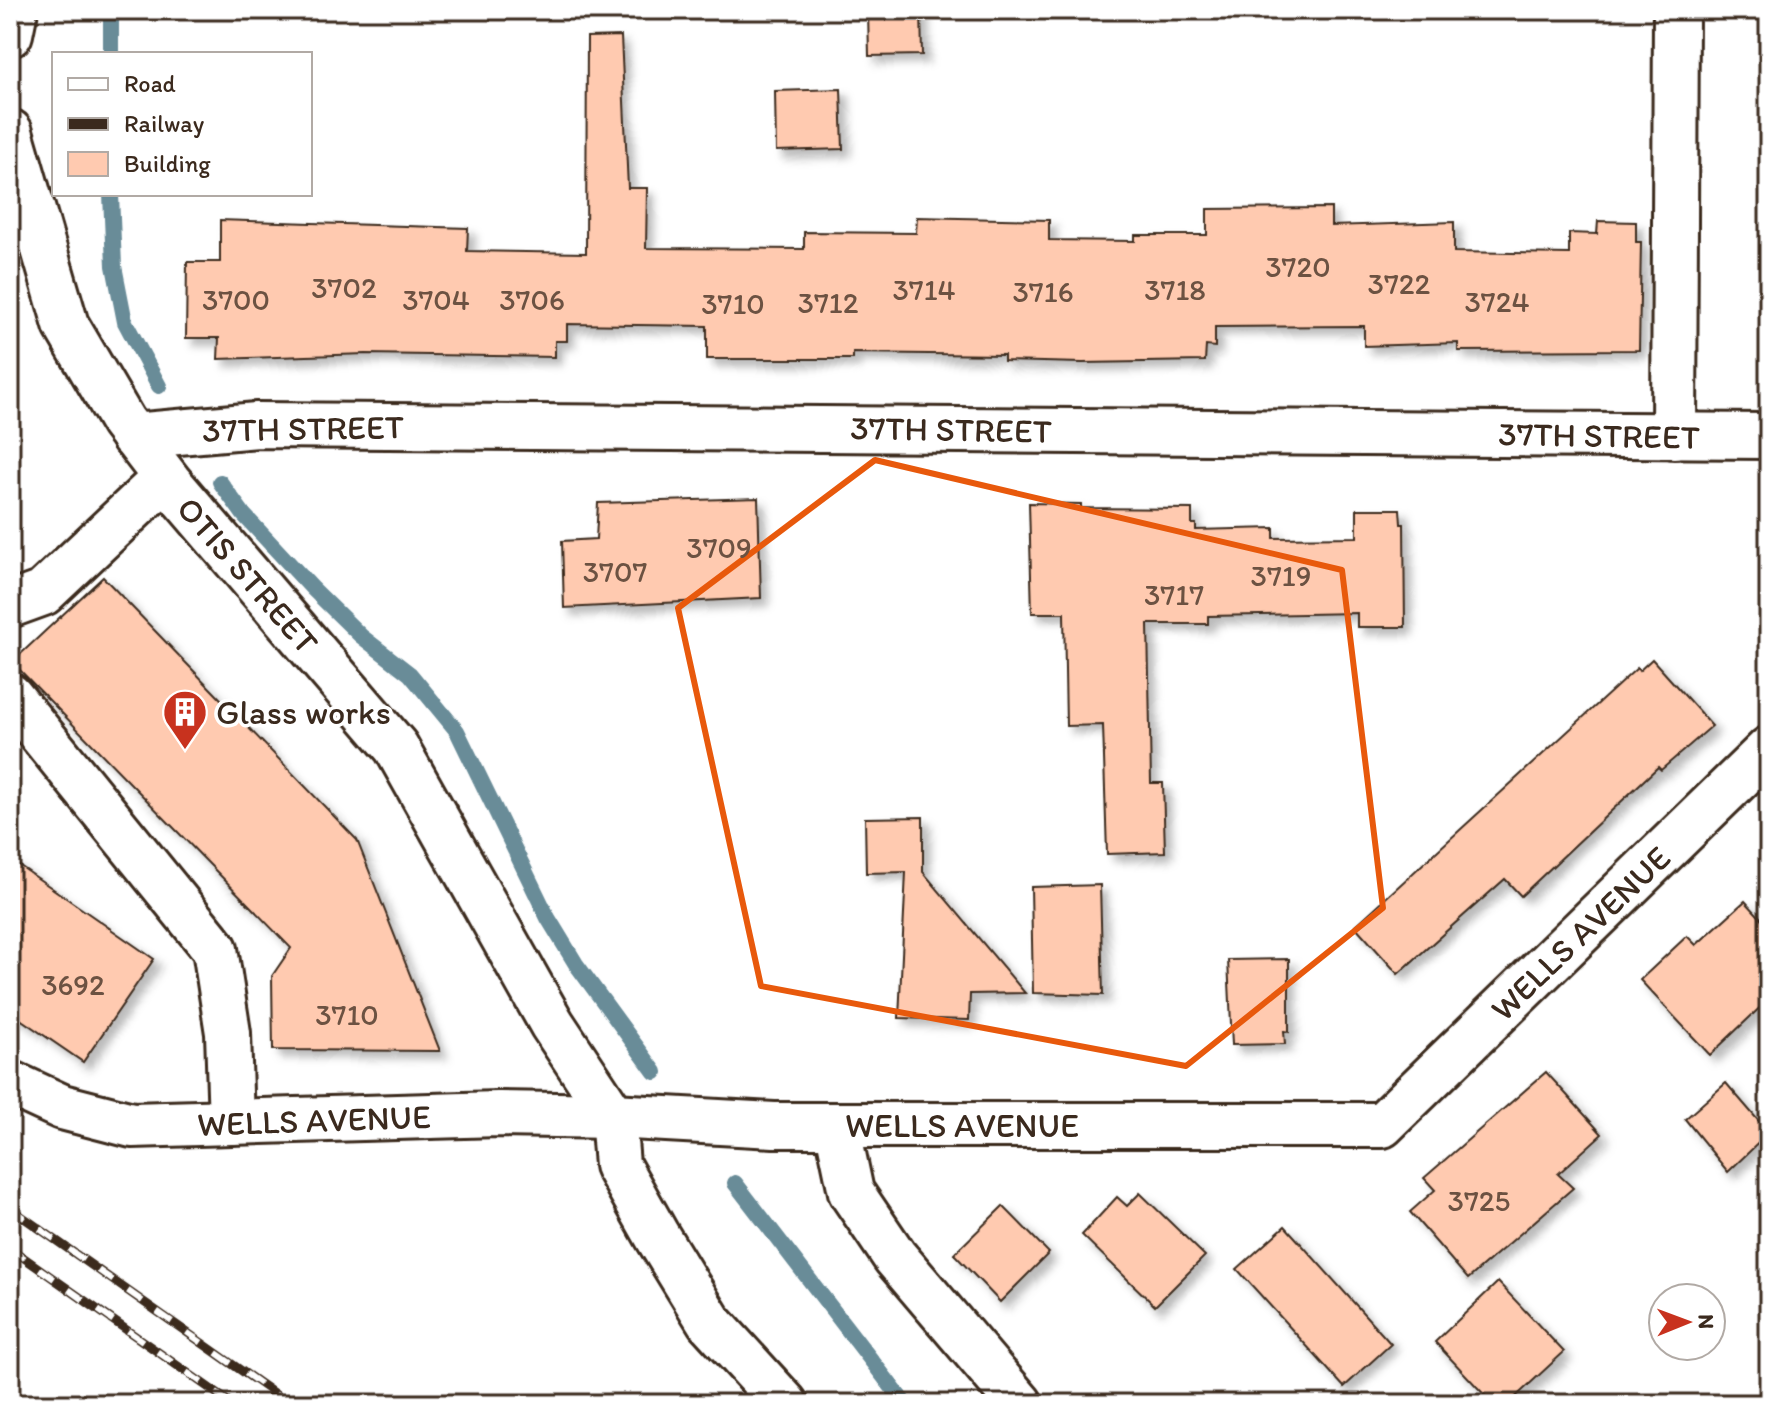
<svg xmlns="http://www.w3.org/2000/svg" width="1779" height="1414" font-family="Itim,sans-serif">
	<style>
		.lines { fill: none; stroke-linecap: round; stroke-linejoin: round }
		.stream { stroke: #698c98; stroke-width: 16 }
		.building { fill: #ffcab0; stroke: #3b2a1e; stroke-width: 2; filter: url(#shadow) }
		.minor-casing { stroke: #3b2a1e; stroke-width: 50 }
		.minor { stroke: #fff; stroke-width: 44 }
		.rail-casing { stroke: #3b2a1e; stroke-width: 9 }
		.rail { stroke: #fff; stroke-width: 6; stroke-dasharray: 18; stroke-linecap: butt }
		.marked { fill: none; stroke: #e8590c; stroke-width: 6; stroke-linejoin: round }
		.labels { text-anchor: middle; stroke-width: 7; stroke-linejoin: round; paint-order: stroke }
		.number-label { font-size: 30px; fill: #6c5242 }
		.street-label { font-size: 34px; fill: #3b2a1e; stroke: #fff }
		.poi-label { font-size: 34px; fill: #3b2a1e; stroke: #fff; text-anchor: start }
	</style>
	<defs>
		<filter id="shadow"><feDropShadow dx="7" dy="7" stdDeviation="4" flood-color="#0004"/></filter>
	</defs>
	<rect width="100%" height="100%" fill="#fff"/>
	<filter id="ink" filterUnits="userSpaceOnUse"><feTurbulence type="fractalNoise" baseFrequency=".0125" numOctaves="2"/><feDisplacementMap in="SourceGraphic" scale="16" xChannelSelector="R" yChannelSelector="G"/><feConvolveMatrix kernelMatrix="1 2 1 2 8 2 1 2 1" color-interpolation-filters="sRGB"/></filter>
	<g filter="url(#ink)">
		<g class="lines">
			<!-- stream -->
			<g class="stream">
				<path d="M 111,54 L 111,10"/>
				<path d="M 111,194 L 114,266 L 125,322 L 159,386"/>
				<path d="M 220,482 L 244,515 L 312,588 L 361,636 L 410,674 L 457,731 L 548,918 L 576,964 L 655,1072"/>
				<path d="M 735,1183 L 905,1404"/>
			</g>
		</g>
		<!-- building -->
		<g class="building">
			<path d="M 868,10 L 921,10 L 922,55 L 869,56 Z"/>
			<path d="M 621,36 L 628,188 L 647,188 L 646,248 L 804,249 L 804,232 L 916,233 L 917,217 L 1049,220 L 1049,240 L 1135,241 L 1135,235 L 1207,235 L 1207,209 L 1331,208 L 1331,226 L 1454,222 L 1454,252 L 1569,254 L 1569,233 L 1597,234 L 1598,221 L 1636,222 L 1636,242 L 1641,242 L 1639,350 L 1458,351 L 1458,343 L 1364,346 L 1364,326 L 1215,327 L 1215,347 L 1206,346 L 1205,361 L 1082,363 L 1004,361 L 1004,355 L 853,353 L 853,359 L 707,359 L 707,326 L 567,324 L 567,341 L 555,341 L 555,357 L 366,354 L 218,359 L 219,338 L 186,338 L 187,262 L 220,262 L 220,220 L 468,228 L 467,251 L 586,253 L 587,37 Z"/>
			<path d="M 841,89 L 843,149 L 776,151 L 775,91 Z"/>
			<path d="M 758,498 L 761,598 L 564,608 L 562,541 L 596,539 L 598,503 Z"/>
			<path d="M 1029,503 L 1081,504 L 1081,508 L 1192,509 L 1192,524 L 1196,524 L 1196,530 L 1274,528 L 1274,538 L 1357,537 L 1357,509 L 1400,509 L 1401,524 L 1404,524 L 1405,627 L 1357,627 L 1357,613 L 1208,616 L 1208,624 L 1148,624 L 1151,783 L 1163,783 L 1165,852 L 1107,854 L 1103,725 L 1066,726 L 1064,613 L 1032,613 Z"/>
			<path d="M 103,577 L 357,840 L 440,1051 L 273,1050 L 272,976 L 291,948 L 12,662 Z"/>
			<path d="M 1652,659 L 1712,726 L 1661,770 L 1658,767 L 1521,896 L 1505,879 L 1398,974 L 1355,926 L 1637,668 L 1639,671 Z"/>
			<path d="M 923,817 L 923,872 L 1025,993 L 970,994 L 969,1020 L 899,1018 L 906,872 L 866,873 L 865,818 Z"/>
			<path d="M 10,859 L 154,959 L 83,1062 L 10,1012 Z"/>
			<path d="M 1100,885 L 1103,995 L 1033,993 L 1031,887 Z"/>
			<path d="M 1745,901 L 1769,927 L 1769,999 L 1710,1055 L 1640,980 L 1687,936 L 1696,945 Z"/>
			<path d="M 1289,959 L 1289,1032 L 1284,1031 L 1285,1044 L 1232,1045 L 1228,960 Z"/>
			<path d="M 1546,1072 L 1602,1134 L 1558,1174 L 1573,1188 L 1468,1279 L 1410,1212 L 1435,1190 L 1424,1178 Z"/>
			<path d="M 1726,1083 L 1769,1133 L 1728,1172 L 1685,1119 Z"/>
			<path d="M 1140,1193 L 1205,1256 L 1155,1306 L 1082,1235 L 1117,1197 L 1127,1206 Z"/>
			<path d="M 1003,1206 L 1049,1253 L 1000,1302 L 954,1254 Z"/>
			<path d="M 1285,1226 L 1391,1344 L 1344,1387 L 1237,1269 Z"/>
			<path d="M 1498,1282 L 1564,1352 L 1508,1404 L 1493,1404 L 1435,1342 Z"/>
		</g>
		<g class="lines">
			<!-- minor casing -->
			<g class="minor-casing">
				<g id="minor">
					<path d="M 10,34 L 15,10"/>
					<path d="M 10,132 L 66,325 L 123,422 L 169,482 L 396,747 L 552,1024 L 613,1116 L 617,1165 L 657,1236 L 709,1321 L 785,1404"/>
					<path d="M 133,436 L 257,425 L 1769,436"/>
					<path d="M 1674,436 L 1676,10"/>
					<path d="M 10,605 L 43,593 L 165,478"/>
					<path d="M 10,696 L 215,949 L 228,1033 L 231,1122"/>
					<path d="M 10,1083 L 62,1107 L 132,1125 L 498,1114 L 613,1116 L 774,1125 L 1382,1125 L 1769,749"/>
					<path d="M 837,1125 L 851,1192 L 895,1257 L 1020,1404"/>
				</g>
			</g>
			<!-- minor -->
			<use href="#minor" class="minor"/>
			<!-- rail casing -->
			<g class="rail-casing">
				<g id="rail">
					<path d="M 10,1208 L 289,1404"/>
					<path d="M 10,1248 L 232,1404"/>
				</g>
			</g>
			<!-- rail -->
			<use href="#rail" class="rail"/>
		</g>
	</g>
	<!-- marked area -->
	<path class="marked" d="M 875,460 L 1342,570 L 1383,908 L 1186,1066 L 761,986 L 678,608 Z"/>
	<!-- icons -->
	<defs>
		<g id="building-pin" transform="scale(2.3)"><path d="M0 17L-7.5 6A9.5 9.5 0 1 1 7.5 6Z" fill="#c8321e" stroke="#fff"/><path d="M-4-6H4V6H1V3H-1V6H-4ZM-2.5-4.3h1.7v1.8h-1.7ZM.8-4.3h1.7v1.8H.8ZM-2.5-1h1.7V.8h-1.7ZM.8-1h1.7V.8H.8Z" fill="#fff"/></g>
	</defs>
	<g fill-rule="evenodd">
		<use href="#building-pin" x="185" y="712"/>
	</g>
	<g class="labels">
		<!-- number labels -->
		<g class="number-label">
			<text x="1298" y="277">3720</text>
			<text x="1399" y="294">3722</text>
			<text x="344" y="298">3702</text>
			<text x="924" y="300">3714</text>
			<text x="1175" y="300">3718</text>
			<text x="1043" y="302">3716</text>
			<text x="236" y="310">3700</text>
			<text x="436" y="310">3704</text>
			<text x="532" y="310">3706</text>
			<text x="1497" y="312">3724</text>
			<text x="828" y="313">3712</text>
			<text x="733" y="314">3710</text>
			<text x="719" y="558">3709</text>
			<text x="615" y="582">3707</text>
			<text x="1281" y="586">3719</text>
			<text x="1174" y="605">3717</text>
			<text x="73" y="995">3692</text>
			<text x="347" y="1025">3710</text>
			<text x="1479" y="1211">3725</text>
		</g>
		<!-- street labels -->
		<g class="street-label">
			<text transform="translate(303 428) rotate(-1)" y="12">37TH STREET</text>
			<text transform="translate(951 429) rotate(1)" y="12">37TH STREET</text>
			<text transform="translate(1599 435) rotate(1)" y="12">37TH STREET</text>
			<text transform="translate(248 575) rotate(49)" y="12">OTIS STREET</text>
			<text transform="translate(1580 933) rotate(-44)" y="12">WELLS AVENUE</text>
			<text transform="translate(314 1120) rotate(-2)" y="12">WELLS AVENUE</text>
			<text x="962" y="1137">WELLS AVENUE</text>
		</g>
		<!-- poi labels -->
		<g class="poi-label">
			<text x="216" y="724">Glass works</text>
		</g>
	</g>
	<!-- margin -->
	<rect width="1779" height="1414" fill="none" stroke="#fff" stroke-width="40"/>
	<rect x="20" y="20" width="1739" height="1374" fill="none" stroke="#3b2a1e" stroke-width="3" filter="url(#ink)"/>
	<!-- legend -->
	<rect x="52" y="52" width="260" height="144" fill="#ffffff" stroke="#b1aaa5" stroke-width="2"/>
	<rect x="68" y="78" width="40" height="12" fill="#ffffff" stroke="#b1aaa5" stroke-width="2"/>
	<text x="124" y="92" font-size="24" fill="#3b2a1e">Road</text>
	<rect x="68" y="118" width="40" height="12" fill="#3b2a1e" stroke="#b1aaa5" stroke-width="2"/>
	<text x="124" y="132" font-size="24" fill="#3b2a1e">Railway</text>
	<rect x="68" y="152" width="40" height="24" fill="#ffcab0" stroke="#b1aaa5" stroke-width="2"/>
	<text x="124" y="172" font-size="24" fill="#3b2a1e">Building</text>
	<!-- north arrow -->
	<g transform="translate(1687 1322) rotate(89)"><circle r="38" fill="#ffffff" stroke="#b1aaa5" stroke-width="2"/>
	<path d="M0-6L14 30L0 20L-14 30Z" fill="#c8321e"/>
	<text y="-12" font-size="22" font-weight="bold" text-anchor="middle" fill="#3b2a1e">N</text>
	</g>
</svg>
